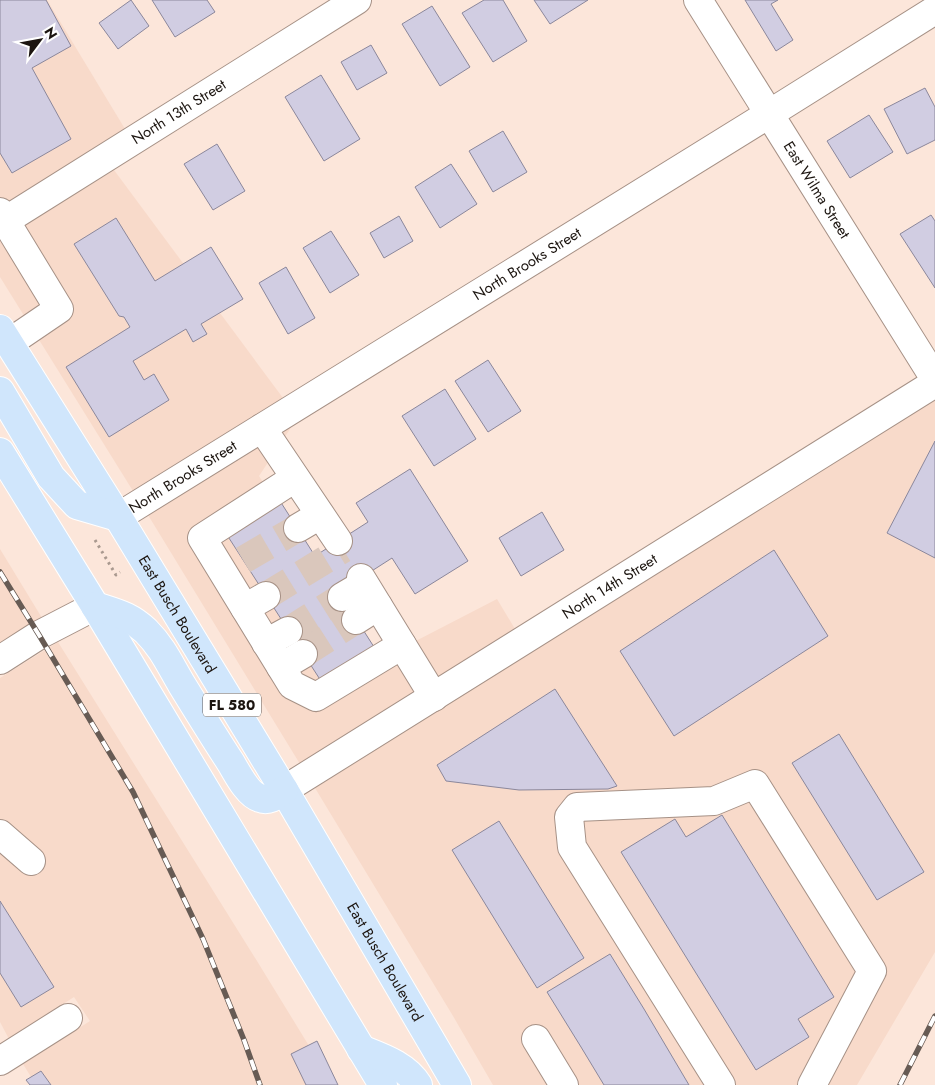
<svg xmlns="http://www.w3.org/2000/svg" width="935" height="1085" font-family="Jost,sans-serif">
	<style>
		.built { fill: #f8daca }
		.building { fill: #d1cde2; stroke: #8b879b }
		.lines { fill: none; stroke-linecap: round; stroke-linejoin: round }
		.minor-tunnel { stroke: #dac7bc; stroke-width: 28; stroke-dasharray: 28 14; stroke-linecap: butt }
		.minor-casing { stroke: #a69186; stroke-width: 30 }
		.major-casing { stroke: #fff; stroke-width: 30 }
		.path { stroke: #a9998f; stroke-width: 3; stroke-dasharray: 2.5 4; stroke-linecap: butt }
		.minor { stroke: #fff; stroke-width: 28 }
		.major { stroke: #d0e6fc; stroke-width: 28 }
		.rail-casing { stroke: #675b54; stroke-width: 5.5 }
		.rail { stroke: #fff; stroke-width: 4; stroke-dasharray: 11; stroke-linecap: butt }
		.labels { text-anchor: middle; stroke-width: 4.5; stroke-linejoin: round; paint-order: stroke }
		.shield { fill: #fff; stroke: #605b58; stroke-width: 1 }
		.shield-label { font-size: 14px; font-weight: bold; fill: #1c1510 }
		.street-label { font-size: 15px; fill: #1c1510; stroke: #fff }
	</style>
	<rect width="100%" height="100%" fill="#fce6da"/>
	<!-- built -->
	<g class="built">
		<path d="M 0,0 L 47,0 L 125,129 L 0,207 Z"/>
		<path d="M 114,170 L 283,398 L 133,491 L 0,277 L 0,240 Z"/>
		<path d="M 935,400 L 935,952 L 857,1085 L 493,1085 L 453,1016 L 315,788 Z"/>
		<path d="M 292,426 L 259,476 L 377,661 L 497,599 L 515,629 L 300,764 L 148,515 Z"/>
		<path d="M 0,549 L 42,618 L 0,644 Z"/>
		<path d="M 58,642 L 257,961 L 333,1085 L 36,1085 L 23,1064 L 90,1021 L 74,997 L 9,1039 L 0,1022 L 0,678 Z"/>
	</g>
	<!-- building -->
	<g class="building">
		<path d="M 0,0 L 46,0 L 71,46 L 32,68 L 71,139 L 12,173 L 0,153 Z"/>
		<path d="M 131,0 L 149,26 L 118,49 L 99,23 Z"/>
		<path d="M 152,0 L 207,0 L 215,12 L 175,37 Z"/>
		<path d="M 484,0 L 503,0 L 527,41 L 493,62 L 462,13 Z"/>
		<path d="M 534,0 L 588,0 L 550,24 Z"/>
		<path d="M 745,0 L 778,0 L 771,4 L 793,40 L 776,51 Z"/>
		<path d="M 432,6 L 470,67 L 440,86 L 402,24 Z"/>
		<path d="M 371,45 L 387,73 L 357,90 L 341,62 Z"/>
		<path d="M 321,75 L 360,139 L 324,161 L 285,97 Z"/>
		<path d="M 925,88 L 935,107 L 935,140 L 907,154 L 884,109 Z"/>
		<path d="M 869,115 L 893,152 L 850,178 L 827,141 Z"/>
		<path d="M 503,131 L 527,172 L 493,192 L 469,151 Z"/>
		<path d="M 217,144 L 245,191 L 213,210 L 184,164 Z"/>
		<path d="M 451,164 L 477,204 L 440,228 L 415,187 Z"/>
		<path d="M 931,215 L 935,221 L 935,288 L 900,234 Z"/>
		<path d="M 399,216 L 413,241 L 384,258 L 370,233 Z"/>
		<path d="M 116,218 L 155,281 L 211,247 L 243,299 L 201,324 L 207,334 L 193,342 L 186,329 L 133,361 L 144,380 L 154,374 L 169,400 L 109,437 L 66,367 L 130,327 L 124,317 L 119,316 L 74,244 Z"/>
		<path d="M 331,231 L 359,275 L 330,293 L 303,248 Z"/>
		<path d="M 286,267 L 315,318 L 288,334 L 259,283 Z"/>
		<path d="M 488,360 L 521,411 L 488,432 L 455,381 Z"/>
		<path d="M 445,389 L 476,439 L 434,466 L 402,416 Z"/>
		<path d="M 935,441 L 935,558 L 887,533 Z"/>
		<path d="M 410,469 L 468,561 L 415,594 L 392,558 L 339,592 L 374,647 L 321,681 L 227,535 L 280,501 L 315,556 L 368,522 L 356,503 Z"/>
		<path d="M 542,512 L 564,550 L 521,576 L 499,538 Z"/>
		<path d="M 774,550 L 828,636 L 674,736 L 620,651 Z"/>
		<path d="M 555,689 L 617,786 L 608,789 L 519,790 L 446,781 L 437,765 Z"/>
		<path d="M 839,734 L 924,872 L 877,900 L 792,763 Z"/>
		<path d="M 722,815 L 834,997 L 798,1019 L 809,1037 L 756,1070 L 621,852 L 675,819 L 686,837 Z"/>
		<path d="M 499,821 L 584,958 L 537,988 L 452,850 Z"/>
		<path d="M 0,901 L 54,987 L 21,1007 L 0,973 Z"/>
		<path d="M 610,954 L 644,1009 L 689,1085 L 604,1085 L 581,1047 L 547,992 Z"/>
		<path d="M 317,1041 L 338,1085 L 306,1085 L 291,1054 Z"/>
		<path d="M 41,1071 L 51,1085 L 30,1085 L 26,1080 Z"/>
	</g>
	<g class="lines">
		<!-- minor-tunnel -->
		<g class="minor-tunnel">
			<path d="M 243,560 L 298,528"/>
			<path d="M 266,596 L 343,549"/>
			<path d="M 288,631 L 342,597"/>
			<path d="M 303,654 L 356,620"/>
		</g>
		<!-- minor casing -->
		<g class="minor-casing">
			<g id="minor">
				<path id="s1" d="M 698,0 L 935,379"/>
				<path d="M 0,212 L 59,309 L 9,343"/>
				<path id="s2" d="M 0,224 L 357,0"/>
				<path d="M 262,428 L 338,541"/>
				<path d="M 295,478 L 202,538 L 292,685 L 316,697 L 402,645"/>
				<path id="s3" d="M 118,517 L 769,114 L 935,10"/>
				<path d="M 298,528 L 320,515"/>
				<path d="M 361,578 L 434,697"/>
				<path d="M 342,597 L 364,584"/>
				<path d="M 245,608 L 266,596"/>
				<path d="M 356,620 L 378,606"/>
				<path d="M 266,643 L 288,631"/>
				<path d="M 0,660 L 39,635 L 95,606"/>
				<path d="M 281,667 L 303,654"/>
				<path id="s4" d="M 284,790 L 935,383"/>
				<path d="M 0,834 L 31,861"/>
				<path d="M 536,1039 L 564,1085"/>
				<path d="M 0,1061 L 68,1018"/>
				<path d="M 721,1085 L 572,847 L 569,817 L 577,807 L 714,801 L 755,784 L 872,971 L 812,1085"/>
			</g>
		</g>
		<!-- major casing -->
		<g class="major-casing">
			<g id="major">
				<path id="s5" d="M 0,329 L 118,517 L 284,790 L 457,1085"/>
				<path d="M 0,391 L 51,477 L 77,505 L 118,517"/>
				<path d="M 0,452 L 95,606 L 383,1085"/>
				<path d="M 95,606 C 116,613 129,615 146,631 C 163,648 170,665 182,685 C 198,711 214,737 231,763 C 237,773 248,795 260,798 C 269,802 277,795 284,790"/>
				<path d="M 361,1049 C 381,1057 406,1065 418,1085"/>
			</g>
		</g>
		<!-- path -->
		<path class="path" d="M 95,540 L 116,575 L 120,572"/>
		<!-- minor -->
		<use href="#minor" class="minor"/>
		<!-- major -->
		<use href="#major" class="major"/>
		<!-- rail casing -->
		<g class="rail-casing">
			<g id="rail">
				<path d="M 0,572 L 39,635 L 133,792 L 203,939 L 244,1040 L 260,1085"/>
				<path d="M 900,1085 L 935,1016"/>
			</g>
		</g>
		<!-- rail -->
		<use href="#rail" class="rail"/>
	</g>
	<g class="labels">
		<!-- shield labels -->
		<rect class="shield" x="203" y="693.5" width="58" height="23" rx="4"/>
		<g class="shield-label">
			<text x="232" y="710">FL 580</text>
		</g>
		<!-- street labels -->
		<g class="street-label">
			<text dy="5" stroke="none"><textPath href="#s2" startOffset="211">North 13th Street</textPath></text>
			<text dy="5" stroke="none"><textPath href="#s1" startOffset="224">East Wilma Street</textPath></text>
			<text dy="5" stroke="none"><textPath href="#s3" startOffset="481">North Brooks Street</textPath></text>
			<text dy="5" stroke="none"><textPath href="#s3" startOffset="76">North Brooks Street</textPath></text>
			<text dy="5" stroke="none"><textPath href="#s4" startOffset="384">North 14th Street</textPath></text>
			<text dy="5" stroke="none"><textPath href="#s5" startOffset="336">East Busch Boulevard</textPath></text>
			<text dy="5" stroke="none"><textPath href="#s5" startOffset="741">East Busch Boulevard</textPath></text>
		</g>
	</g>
	<!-- north arrow -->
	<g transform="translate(40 40) rotate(58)" stroke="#ffffff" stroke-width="4" paint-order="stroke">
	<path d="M0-4L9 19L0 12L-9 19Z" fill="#1c1510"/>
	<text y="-8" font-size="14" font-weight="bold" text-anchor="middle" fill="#1c1510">N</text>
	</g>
</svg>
